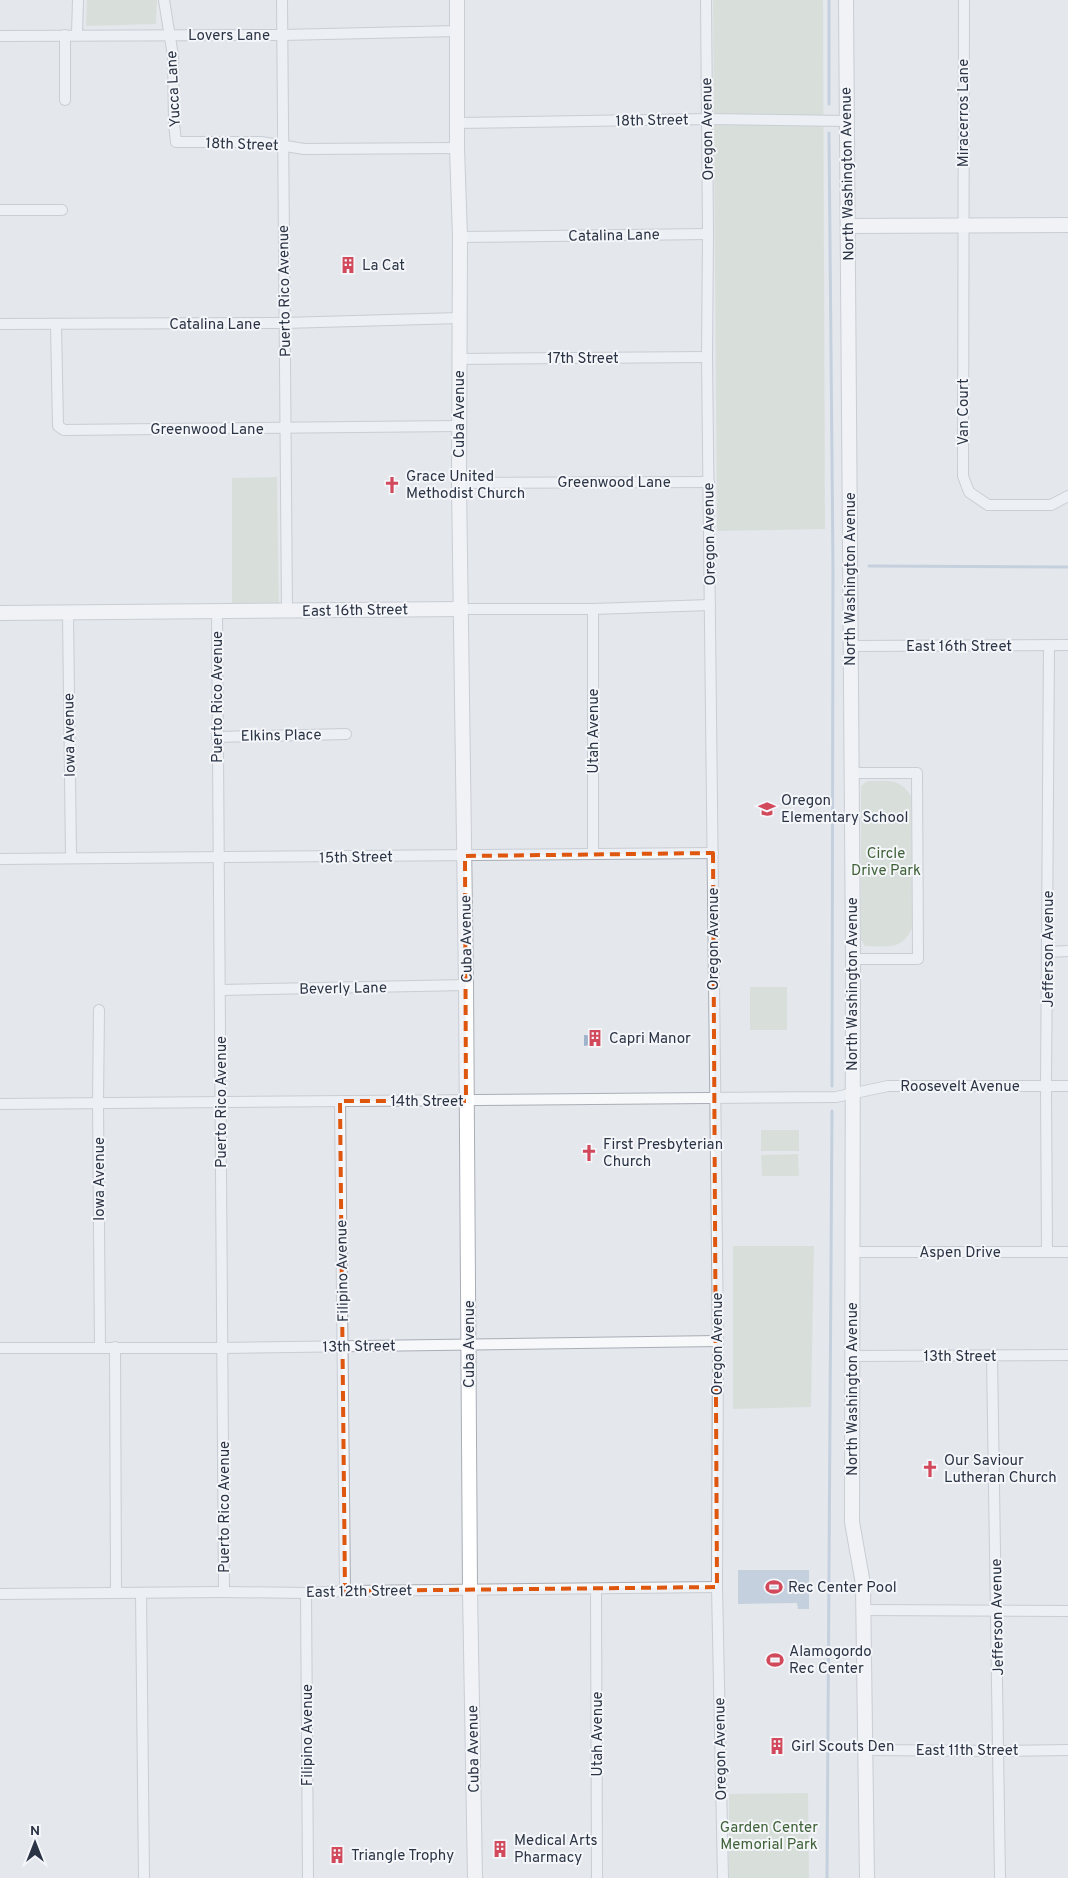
<svg xmlns="http://www.w3.org/2000/svg" width="1068" height="1878" font-family="Overpass,sans-serif">
	<style>
		.green { fill: #c9d6c5 }
		.water { fill: #9fb4cc }
		.lines { fill: none; stroke-linecap: round; stroke-linejoin: round }
		.stream { stroke: #9fb4cc; stroke-width: 3 }
		.street-casing { stroke: #a9aeb7; stroke-width: 12 }
		.secondary-casing { stroke: #a9aeb7; stroke-width: 16 }
		.street { stroke: #f7f8fa; stroke-width: 10 }
		.secondary { stroke: #fff; stroke-width: 14 }
		.marked { fill: none; stroke: #df570f; stroke-width: 4; stroke-dasharray: 10 6; stroke-linejoin: round }
		.labels { text-anchor: middle; stroke-width: 4; stroke-linejoin: round; paint-order: stroke }
		.street-label { font-size: 15px; fill: #2b3445; stroke: #f4f6f9 }
		.poi-label { font-size: 15px; fill: #2b3445; stroke: #f4f6f9; text-anchor: start }
		.park-label { font-size: 15px; fill: #3f6138; stroke: #f4f6f9 }
	</style>
	<rect width="100%" height="100%" fill="#e4e7ec"/>
	<!-- green -->
	<g class="green">
		<path d="M 87,0 L 157,0 L 156,24 L 86,26 Z"/>
		<path d="M 713,0 L 823,0 L 825,529 L 717,531 Z"/>
		<path d="M 277,477 L 279,603 L 232,603 L 232,478 Z"/>
		<path d="M 867,781 C 887,781 899,777 911,796 L 912,928 C 902,951 887,946 865,946 L 861,940 L 861,786 Z"/>
		<rect x="750" y="987" width="37" height="43"/>
		<path d="M 799,1130 L 799,1151 L 761,1151 L 761,1130 Z"/>
		<path d="M 798,1154 L 799,1176 L 762,1176 L 761,1155 Z"/>
		<path d="M 733,1246 L 814,1246 L 811,1407 L 733,1409 Z"/>
		<path d="M 808,1793 L 809,1878 L 729,1878 L 729,1794 Z"/>
	</g>
	<!-- water -->
	<g class="water">
		<path d="M 584,1035 L 602,1036 L 602,1043 L 584,1046 Z"/>
		<path d="M 738,1570 L 809,1570 L 809,1609 L 798,1609 L 797,1603 L 738,1604 Z"/>
	</g>
	<g class="lines">
		<!-- stream -->
		<g class="stream">
			<path d="M 829,0 L 829,104"/>
			<path d="M 829,133 L 833,570 L 832,1086"/>
			<path d="M 869,566 L 1068,567"/>
			<path d="M 827,1878 L 832,1111"/>
		</g>
		<!-- street casing -->
		<g class="street-casing">
			<g id="street">
				<path d="M 164,0 L 173,56 L 174,123 L 176,142 L 261,142 L 304,149 L 457,148"/>
				<path d="M 282,0 L 287,611"/>
				<path d="M 706,0 L 708,234 L 707,357 L 718,1341 L 717,1587 L 723,1878"/>
				<path d="M 964,0 L 963,476 L 969,492 L 988,505 L 1051,505 L 1068,496"/>
				<path d="M 77,34 L 78,0"/>
				<path d="M 65,35 L 65,100"/>
				<path d="M 0,36 L 282,35 L 457,31"/>
				<path d="M 457,123 L 707,119 L 846,121"/>
				<path d="M 0,210 L 62,210"/>
				<path d="M 460,237 L 708,234"/>
				<path d="M 0,324 L 284,323 L 460,318"/>
				<path d="M 56,325 L 58,426 L 64,430 L 459,426"/>
				<path d="M 459,359 L 707,357"/>
				<path d="M 459,483 L 709,482"/>
				<path d="M 461,609 L 593,609 L 710,605"/>
				<path d="M 593,609 L 593,853"/>
				<path d="M 68,613 L 71,857"/>
				<path d="M 217,613 L 224,1592"/>
				<path d="M 850,646 L 1068,645"/>
				<path d="M 217,737 L 346,734"/>
				<path d="M 851,773 L 917,773 L 918,959 L 853,959"/>
				<path d="M 0,859 L 713,853"/>
				<path d="M 1048,952 L 1068,951"/>
				<path d="M 221,990 L 466,985"/>
				<path d="M 99,1010 L 98,1103 L 100,1348"/>
				<path d="M 340,1101 L 345,1591"/>
				<path d="M 0,1104 L 836,1097 L 888,1086 L 1068,1086"/>
				<path d="M 852,1252 L 1068,1252"/>
				<path d="M 1047,1252 L 1046,1087 L 1049,645"/>
				<path d="M 115,1347 L 116,1593"/>
				<path d="M 0,1348 L 223,1348 L 718,1341"/>
				<path d="M 852,1356 L 1068,1355"/>
				<path d="M 992,1356 L 1000,1878"/>
				<path d="M 596,1589 L 597,1878"/>
				<path d="M 306,1593 L 308,1878"/>
				<path d="M 0,1594 L 224,1592 L 306,1593 L 345,1591 L 717,1587"/>
				<path d="M 141,1594 L 144,1878"/>
				<path d="M 864,1610 L 1068,1611"/>
				<path d="M 866,1750 L 999,1751 L 1068,1750"/>
			</g>
		</g>
		<!-- secondary casing -->
		<g class="secondary-casing">
			<g id="secondary">
				<path d="M 457,0 L 457,148 L 460,237 L 459,483 L 466,985 L 470,1590 L 475,1878"/>
				<path d="M 846,0 L 853,959 L 852,1522 L 863,1584 L 867,1878"/>
				<path d="M 848,226 L 1068,225"/>
				<path d="M 0,613 L 461,609"/>
			</g>
		</g>
		<!-- street -->
		<use href="#street" class="street"/>
		<!-- secondary -->
		<use href="#secondary" class="secondary"/>
	</g>
	<!-- marked area -->
	<path d="M0 0H1068V1878H0ZM 713,853 L 717,1587 L 345,1591 L 340,1101 L 466,1101 L 465,856 Z" fill="#e4e7ec" fill-opacity=".55" fill-rule="evenodd"/>
	<path class="marked" d="M 713,853 L 717,1587 L 345,1591 L 340,1101 L 466,1101 L 465,856 Z"/>
	<!-- icons -->
	<defs>
		<g id="building-bare" transform="scale(1.35)"><path d="M-4-6H4V6H1V3H-1V6H-4ZM-2.5-4.3h1.7v1.8h-1.7ZM.8-4.3h1.7v1.8H.8ZM-2.5-1h1.7V.8h-1.7ZM.8-1h1.7V.8H.8Z" fill="#d1495b" stroke="#f4f6f9" stroke-width="2.5" paint-order="stroke"/></g>
		<g id="church-bare" transform="scale(1.35)"><path d="M-1.2-6h2.4v3.5h3.3v2.4h-3.3V6h-2.4V-.1h-3.3v-2.4h3.3Z" fill="#d1495b" stroke="#f4f6f9" stroke-width="2.5" paint-order="stroke"/></g>
		<g id="school-bare" transform="scale(1.35)"><path d="M0-5L7-2L0 1L-7-2ZM-4 1L0 2.5L4 1V4Q0 6-4 4Z" fill="#d1495b" stroke="#f4f6f9" stroke-width="2.5" paint-order="stroke"/></g>
		<g id="stadium-bare" transform="scale(1.35)"><path d="M0-5a6.5 5 0 1 0 0 10a6.5 5 0 1 0 0-10ZM-3.5-1.8h7v3.6h-7Z" fill="#d1495b" stroke="#f4f6f9" stroke-width="2.5" paint-order="stroke"/></g>
	</defs>
	<g fill-rule="evenodd">
		<use href="#building-bare" x="348" y="265"/>
		<use href="#church-bare" x="392" y="485"/>
		<use href="#school-bare" x="767" y="809"/>
		<use href="#building-bare" x="595" y="1038"/>
		<use href="#church-bare" x="589" y="1153"/>
		<use href="#church-bare" x="930" y="1469"/>
		<use href="#stadium-bare" x="774" y="1587"/>
		<use href="#stadium-bare" x="775" y="1660"/>
		<use href="#building-bare" x="777" y="1746"/>
		<use href="#building-bare" x="500" y="1849"/>
		<use href="#building-bare" x="337" y="1855"/>
	</g>
	<g class="labels">
		<!-- street labels -->
		<g class="street-label">
			<text x="229" y="40">Lovers Lane</text>
			<text transform="translate(173 89) rotate(-93)" y="5">Yucca Lane</text>
			<text transform="translate(963 113) rotate(-90)" y="5">Miracerros Lane</text>
			<text transform="translate(652 120) rotate(-1)" y="5">18th Street</text>
			<text transform="translate(707 129) rotate(-91)" y="5">Oregon Avenue</text>
			<text transform="translate(242 144) rotate(2)" y="5">18th Street</text>
			<text transform="translate(847 174) rotate(-91)" y="5">North Washington Avenue</text>
			<text transform="translate(614 235) rotate(-1)" y="5">Catalina Lane</text>
			<text transform="translate(284 291) rotate(-91)" y="5">Puerto Rico Avenue</text>
			<text x="215" y="329">Catalina Lane</text>
			<text x="583" y="363">17th Street</text>
			<text transform="translate(963 412) rotate(-90)" y="5">Van Court</text>
			<text transform="translate(459 414) rotate(-90)" y="5">Cuba Avenue</text>
			<text x="207" y="434">Greenwood Lane</text>
			<text x="614" y="487">Greenwood Lane</text>
			<text transform="translate(709 534) rotate(-91)" y="5">Oregon Avenue</text>
			<text transform="translate(850 579) rotate(-90)" y="5">North Washington Avenue</text>
			<text transform="translate(355 610) rotate(-1)" y="5">East 16th Street</text>
			<text x="959" y="651">East 16th Street</text>
			<text transform="translate(217 697) rotate(-90)" y="5">Puerto Rico Avenue</text>
			<text transform="translate(593 731) rotate(-90)" y="5">Utah Avenue</text>
			<text transform="translate(69 735) rotate(-91)" y="5">Iowa Avenue</text>
			<text transform="translate(281 735) rotate(-1)" y="5">Elkins Place</text>
			<text transform="translate(356 857) rotate(-1)" y="5">15th Street</text>
			<text transform="translate(466 939) rotate(-91)" y="5">Cuba Avenue</text>
			<text transform="translate(713 939) rotate(-90)" y="5">Oregon Avenue</text>
			<text transform="translate(1048 949) rotate(-90)" y="5">Jefferson Avenue</text>
			<text transform="translate(852 984) rotate(-90)" y="5">North Washington Avenue</text>
			<text transform="translate(343 988) rotate(-1)" y="5">Beverly Lane</text>
			<text x="960" y="1091">Roosevelt Avenue</text>
			<text x="427" y="1106">14th Street</text>
			<text transform="translate(221 1102) rotate(-90)" y="5">Puerto Rico Avenue</text>
			<text transform="translate(99 1179) rotate(-90)" y="5">Iowa Avenue</text>
			<text x="960" y="1257">Aspen Drive</text>
			<text transform="translate(342 1271) rotate(-91)" y="5">Filipino Avenue</text>
			<text transform="translate(469 1344) rotate(-90)" y="5">Cuba Avenue</text>
			<text transform="translate(717 1344) rotate(-90)" y="5">Oregon Avenue</text>
			<text transform="translate(359 1346) rotate(-1)" y="5">13th Street</text>
			<text x="960" y="1361">13th Street</text>
			<text transform="translate(852 1389) rotate(-90)" y="5">North Washington Avenue</text>
			<text transform="translate(224 1507) rotate(-90)" y="5">Puerto Rico Avenue</text>
			<text transform="translate(359 1591) rotate(-1)" y="5">East 12th Street</text>
			<text transform="translate(997 1617) rotate(-91)" y="5">Jefferson Avenue</text>
			<text transform="translate(597 1734) rotate(-90)" y="5">Utah Avenue</text>
			<text transform="translate(307 1735) rotate(-90)" y="5">Filipino Avenue</text>
			<text transform="translate(473 1749) rotate(-91)" y="5">Cuba Avenue</text>
			<text transform="translate(720 1749) rotate(-91)" y="5">Oregon Avenue</text>
			<text x="967" y="1755">East 11th Street</text>
		</g>
		<!-- poi labels -->
		<g class="poi-label">
			<text x="362" y="270">La Cat</text>
			<text x="406" y="481">Grace United<tspan x="406" dy="17">Methodist Church</tspan></text>
			<text x="781" y="805">Oregon<tspan x="781" dy="17">Elementary School</tspan></text>
			<text x="609" y="1043">Capri Manor</text>
			<text x="603" y="1149">First Presbyterian<tspan x="603" dy="17">Church</tspan></text>
			<text x="944" y="1465">Our Saviour<tspan x="944" dy="17">Lutheran Church</tspan></text>
			<text x="788" y="1592">Rec Center Pool</text>
			<text x="789" y="1656">Alamogordo<tspan x="789" dy="17">Rec Center</tspan></text>
			<text x="791" y="1751">Girl Scouts Den</text>
			<text x="514" y="1845">Medical Arts<tspan x="514" dy="17">Pharmacy</tspan></text>
			<text x="351" y="1860">Triangle Trophy</text>
		</g>
		<!-- park labels -->
		<g class="park-label">
			<text x="886" y="858">Circle<tspan x="886" dy="17">Drive Park</tspan></text>
			<text x="769" y="1832">Garden Center<tspan x="769" dy="17">Memorial Park</tspan></text>
		</g>
	</g>
	<!-- north arrow -->
	<g transform="translate(35 1843)" stroke="#f4f6f9" stroke-width="4" paint-order="stroke">
	<path d="M0-4L9 19L0 12L-9 19Z" fill="#2b3445"/>
	<text y="-8" font-size="14" font-weight="bold" text-anchor="middle" fill="#2b3445">N</text>
	</g>
</svg>
